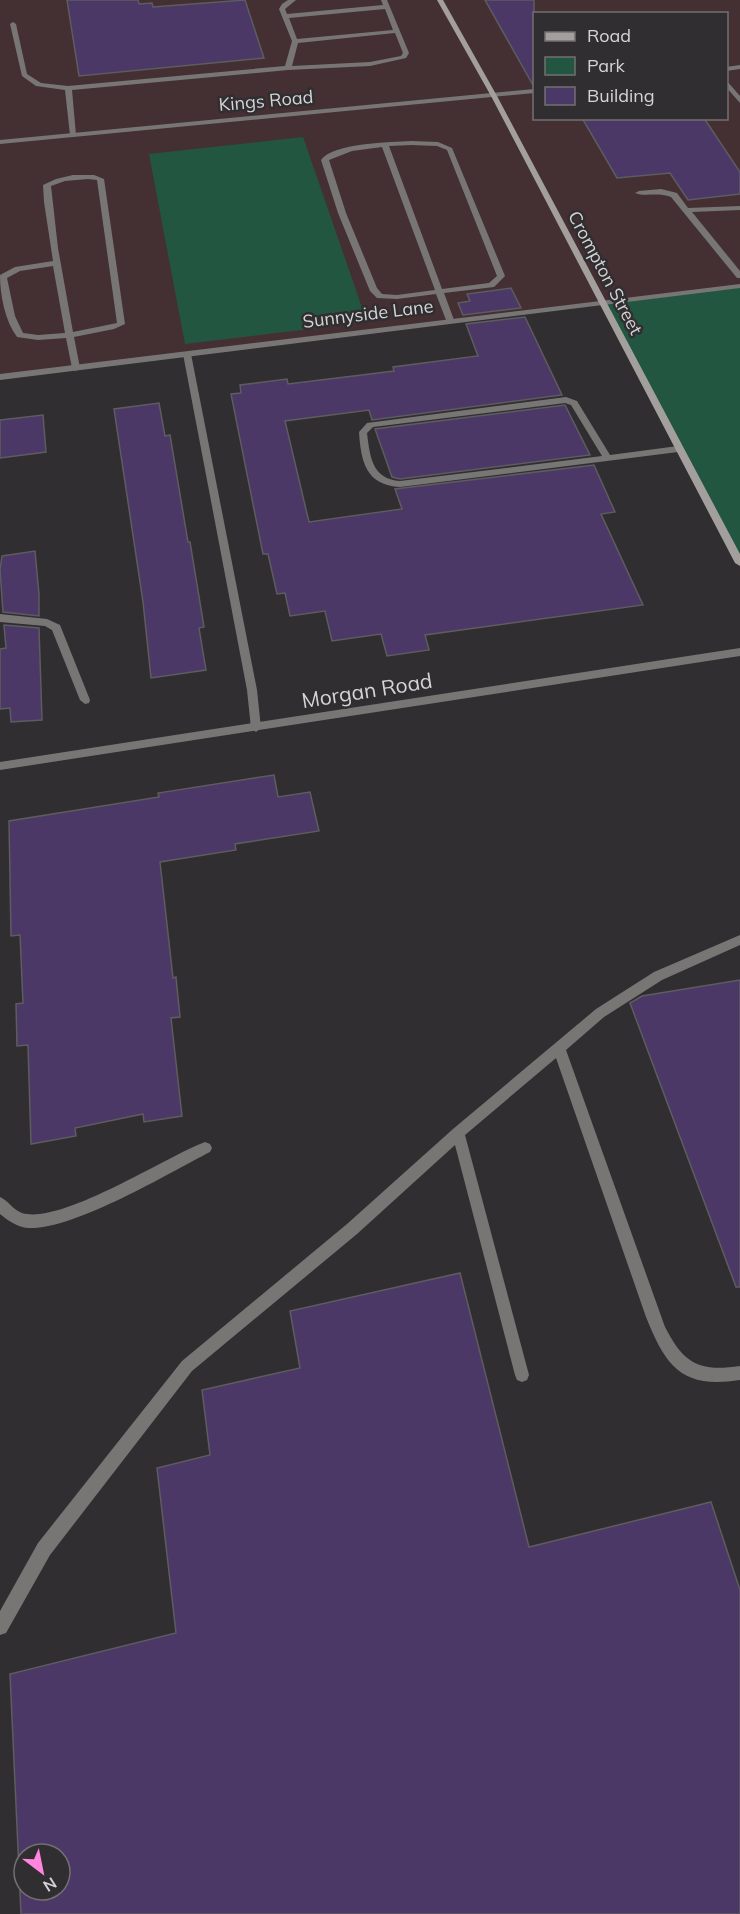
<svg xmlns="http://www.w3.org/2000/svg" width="740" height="1914" font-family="Mulish,sans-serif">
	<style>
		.commercial { fill: #443033; fill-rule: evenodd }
		.green { fill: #235641 }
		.building { fill: #4c3867; stroke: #5d5c5f; stroke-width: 1.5; fill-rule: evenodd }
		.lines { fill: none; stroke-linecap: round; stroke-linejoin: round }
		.lane { fill: #787675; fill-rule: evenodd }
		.street { fill: #787675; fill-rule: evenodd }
		.secondary { fill: #a29f9d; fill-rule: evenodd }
		.labels { text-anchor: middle; stroke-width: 5; stroke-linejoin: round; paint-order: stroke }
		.far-street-label { font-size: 18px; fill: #d4d3d5; stroke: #302e30 }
		.street-label { font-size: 21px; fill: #d4d3d5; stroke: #302e30 }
	</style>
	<rect width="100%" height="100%" fill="#302e30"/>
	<!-- commercial -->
	<path class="commercial" d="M 0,0 L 740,0 L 740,286 L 0,377 ZM 534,14 L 726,14 L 726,118 L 534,118 Z"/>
	<!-- green -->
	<g class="green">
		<path d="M 303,137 L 367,322 L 185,344 L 149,154 Z"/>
		<path d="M 740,286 L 740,560 L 603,303 Z"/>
	</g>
	<!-- building -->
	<g class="building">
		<path d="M 67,0 L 138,0 L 139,4 L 152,3 L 153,7 L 245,0 L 264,58 L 79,76 Z"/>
		<path d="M 485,0 L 534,0 L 534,87 Z"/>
		<path d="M 582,118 L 704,118 L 740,172 L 740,194 L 688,200 L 670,173 L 617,178 Z"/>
		<path d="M 511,288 L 521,308 L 463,315 L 458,303 L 470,301 L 467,294 Z"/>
		<path d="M 525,317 L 562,395 L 372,420 L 369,410 L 285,421 L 309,522 L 402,509 L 395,489 L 594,465 L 615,512 L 601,514 L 643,605 L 425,635 L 429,650 L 387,656 L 381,634 L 332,641 L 325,611 L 290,616 L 285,593 L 277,594 L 268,554 L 263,554 L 231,394 L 241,393 L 240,385 L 287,379 L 288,384 L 394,371 L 393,367 L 478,356 L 466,324 Z"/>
		<path d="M 159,403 L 165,436 L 170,435 L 188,542 L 190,542 L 204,627 L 199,628 L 206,670 L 151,678 L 143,602 L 114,409 Z"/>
		<path d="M 565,405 L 590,455 L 400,479 L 392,477 L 375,429 Z"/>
		<path d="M 43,415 L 46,452 L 0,458 L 0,420 Z"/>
		<path d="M 35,551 L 39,594 L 39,616 L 3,612 L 0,570 L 2,556 Z"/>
		<path d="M 4,625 L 39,628 L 42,720 L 11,722 L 10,708 L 0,709 L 0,649 L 6,648 Z"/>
		<path d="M 274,775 L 278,797 L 310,792 L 319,831 L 235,844 L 236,850 L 160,862 L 173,978 L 176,977 L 180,1017 L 171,1018 L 182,1116 L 144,1122 L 143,1114 L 75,1128 L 76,1136 L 31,1144 L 28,1045 L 17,1046 L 16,1004 L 23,1003 L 20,935 L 11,936 L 9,821 L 159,797 L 158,793 Z"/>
		<path d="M 740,980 L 740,1287 L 736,1287 L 630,1003 L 642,996 Z"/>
		<path d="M 460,1273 L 529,1547 L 711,1502 L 740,1590 L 740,1914 L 21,1914 L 10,1674 L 176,1633 L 157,1468 L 210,1455 L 202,1390 L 300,1368 L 290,1311 ZM 24,1854 L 60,1854 L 60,1890 L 24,1890 Z"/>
	</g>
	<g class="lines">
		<!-- lane -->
		<g class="lane">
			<path d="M 288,0 L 296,0 L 285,9 L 287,14 L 383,5 L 381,0 L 387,0 L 409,53 L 406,58 L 370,66 L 288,70 L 72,90 L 76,135 L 73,137 L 70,135 L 65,90 L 36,86 L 22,76 L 10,24 L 13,22 L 16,24 L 27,74 L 41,83 L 68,86 L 285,66 L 292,41 L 279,9 L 282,4 ZM 385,9 L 393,30 L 297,39 L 289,18 ZM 395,33 L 403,53 L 401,56 L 370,62 L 292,66 L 298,43 Z"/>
			<path d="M 726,80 L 740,96 L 740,103 L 726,87 Z"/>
			<path d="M 411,141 L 438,142 L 452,148 L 505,276 L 494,287 L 444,293 L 454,320 L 450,322 L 446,320 L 436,294 L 397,299 L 377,298 L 370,291 L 338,213 L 321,160 C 333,143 391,142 411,141 ZM 411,145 L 437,146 L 447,150 L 497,276 L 489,283 L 442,289 L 389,146 ZM 382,147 L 435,290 L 397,295 L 382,294 L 377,288 L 346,213 L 329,160 L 352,151 Z"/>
			<path d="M 73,175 L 94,175 L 104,179 L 125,324 L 114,329 L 74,337 L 80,368 L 76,371 L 72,368 L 66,338 L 38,340 L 17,337 C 5,321 0,295 0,275 L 15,267 L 53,261 L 44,202 L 43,185 L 56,179 ZM 88,179 L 97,180 L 117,323 L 73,332 L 58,248 L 51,186 L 65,181 ZM 53,266 L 65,333 L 38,335 L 23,333 L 15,316 L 7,278 L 20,271 Z"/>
			<path d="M 661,189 L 677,193 L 688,208 L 740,206 L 740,210 L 692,212 L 740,271 L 740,278 L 737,278 L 671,197 C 658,192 644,197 635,193 L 639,191 Z"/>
			<path d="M 184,352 L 191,354 L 257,690 L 261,728 L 256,732 L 251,728 L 247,690 L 183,354 Z"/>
			<path d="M 566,397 L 577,401 L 610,455 L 678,446 L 682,449 L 678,452 L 400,487 C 366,485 361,462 359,432 L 367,423 ZM 565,403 L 571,405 L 602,456 L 400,481 C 372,479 370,457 367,433 L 373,427 Z"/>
			<path d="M 0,614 L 47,619 L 60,625 L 90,700 L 89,703 L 85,704 L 80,700 L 52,630 L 45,626 L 0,622 Z"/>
			<path d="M 740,935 L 740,945 L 662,980 L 604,1017 L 566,1050 L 665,1327 C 684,1364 699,1372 740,1366 L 740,1380 C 682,1389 666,1367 646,1317 L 556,1058 L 465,1135 L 529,1375 L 527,1380 L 522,1382 L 517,1380 L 515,1375 L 455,1145 L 357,1234 L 192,1371 L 50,1555 L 6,1633 L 0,1635 L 0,1611 L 38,1543 L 182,1361 L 347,1224 L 453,1129 L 596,1009 L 654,972 Z"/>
			<path d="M 205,1142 L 210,1144 L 212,1148 L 210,1152 C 167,1174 74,1230 28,1228 C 18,1227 8,1221 0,1214 L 0,1197 C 9,1201 13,1210 22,1213 C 61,1225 165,1157 205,1142 Z"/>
		</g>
		<!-- street -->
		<g class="street">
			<path d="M 740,65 L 740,69 L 726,71 L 726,67 Z"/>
			<path d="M 534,89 L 534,93 L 0,144 L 0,140 Z"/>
			<path d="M 740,284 L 740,288 L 0,380 L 0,374 Z"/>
			<path d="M 740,648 L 740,656 L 0,770 L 0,762 Z"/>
		</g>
		<!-- secondary -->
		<path class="secondary" d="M 437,0 L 443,0 L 497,96 L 740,554 L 740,566 L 735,563 L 491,96 Z"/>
	</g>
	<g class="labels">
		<!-- far-street labels -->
		<g class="far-street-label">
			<text transform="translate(266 101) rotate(-5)" y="6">Kings Road</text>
			<text transform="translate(605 273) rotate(62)" y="6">Crompton Street</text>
			<text transform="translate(368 314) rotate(-7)" y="6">Sunnyside Lane</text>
		</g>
		<!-- street labels -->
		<g class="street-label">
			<text transform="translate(367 691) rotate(-9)" y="7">Morgan Road</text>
		</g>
	</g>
	<!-- legend -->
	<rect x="533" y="12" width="195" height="108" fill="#302e30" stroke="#727072" stroke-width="1.5"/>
	<rect x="545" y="32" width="30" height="9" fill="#a29f9d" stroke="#727072" stroke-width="1.5"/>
	<text x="587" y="42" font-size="18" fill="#d4d3d5">Road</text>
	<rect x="545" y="57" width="30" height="18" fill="#235641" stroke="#727072" stroke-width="1.5"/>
	<text x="587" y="72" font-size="18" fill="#d4d3d5">Park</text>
	<rect x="545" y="87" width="30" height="18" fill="#4c3867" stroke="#727072" stroke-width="1.5"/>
	<text x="587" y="102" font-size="18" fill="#d4d3d5">Building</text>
	<!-- north arrow -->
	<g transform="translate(42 1872) rotate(148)"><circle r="28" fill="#302e30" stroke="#727072" stroke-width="1.5"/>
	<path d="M0-4.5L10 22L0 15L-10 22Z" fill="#ff85de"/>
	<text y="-9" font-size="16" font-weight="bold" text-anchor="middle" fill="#d4d3d5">N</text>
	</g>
</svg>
